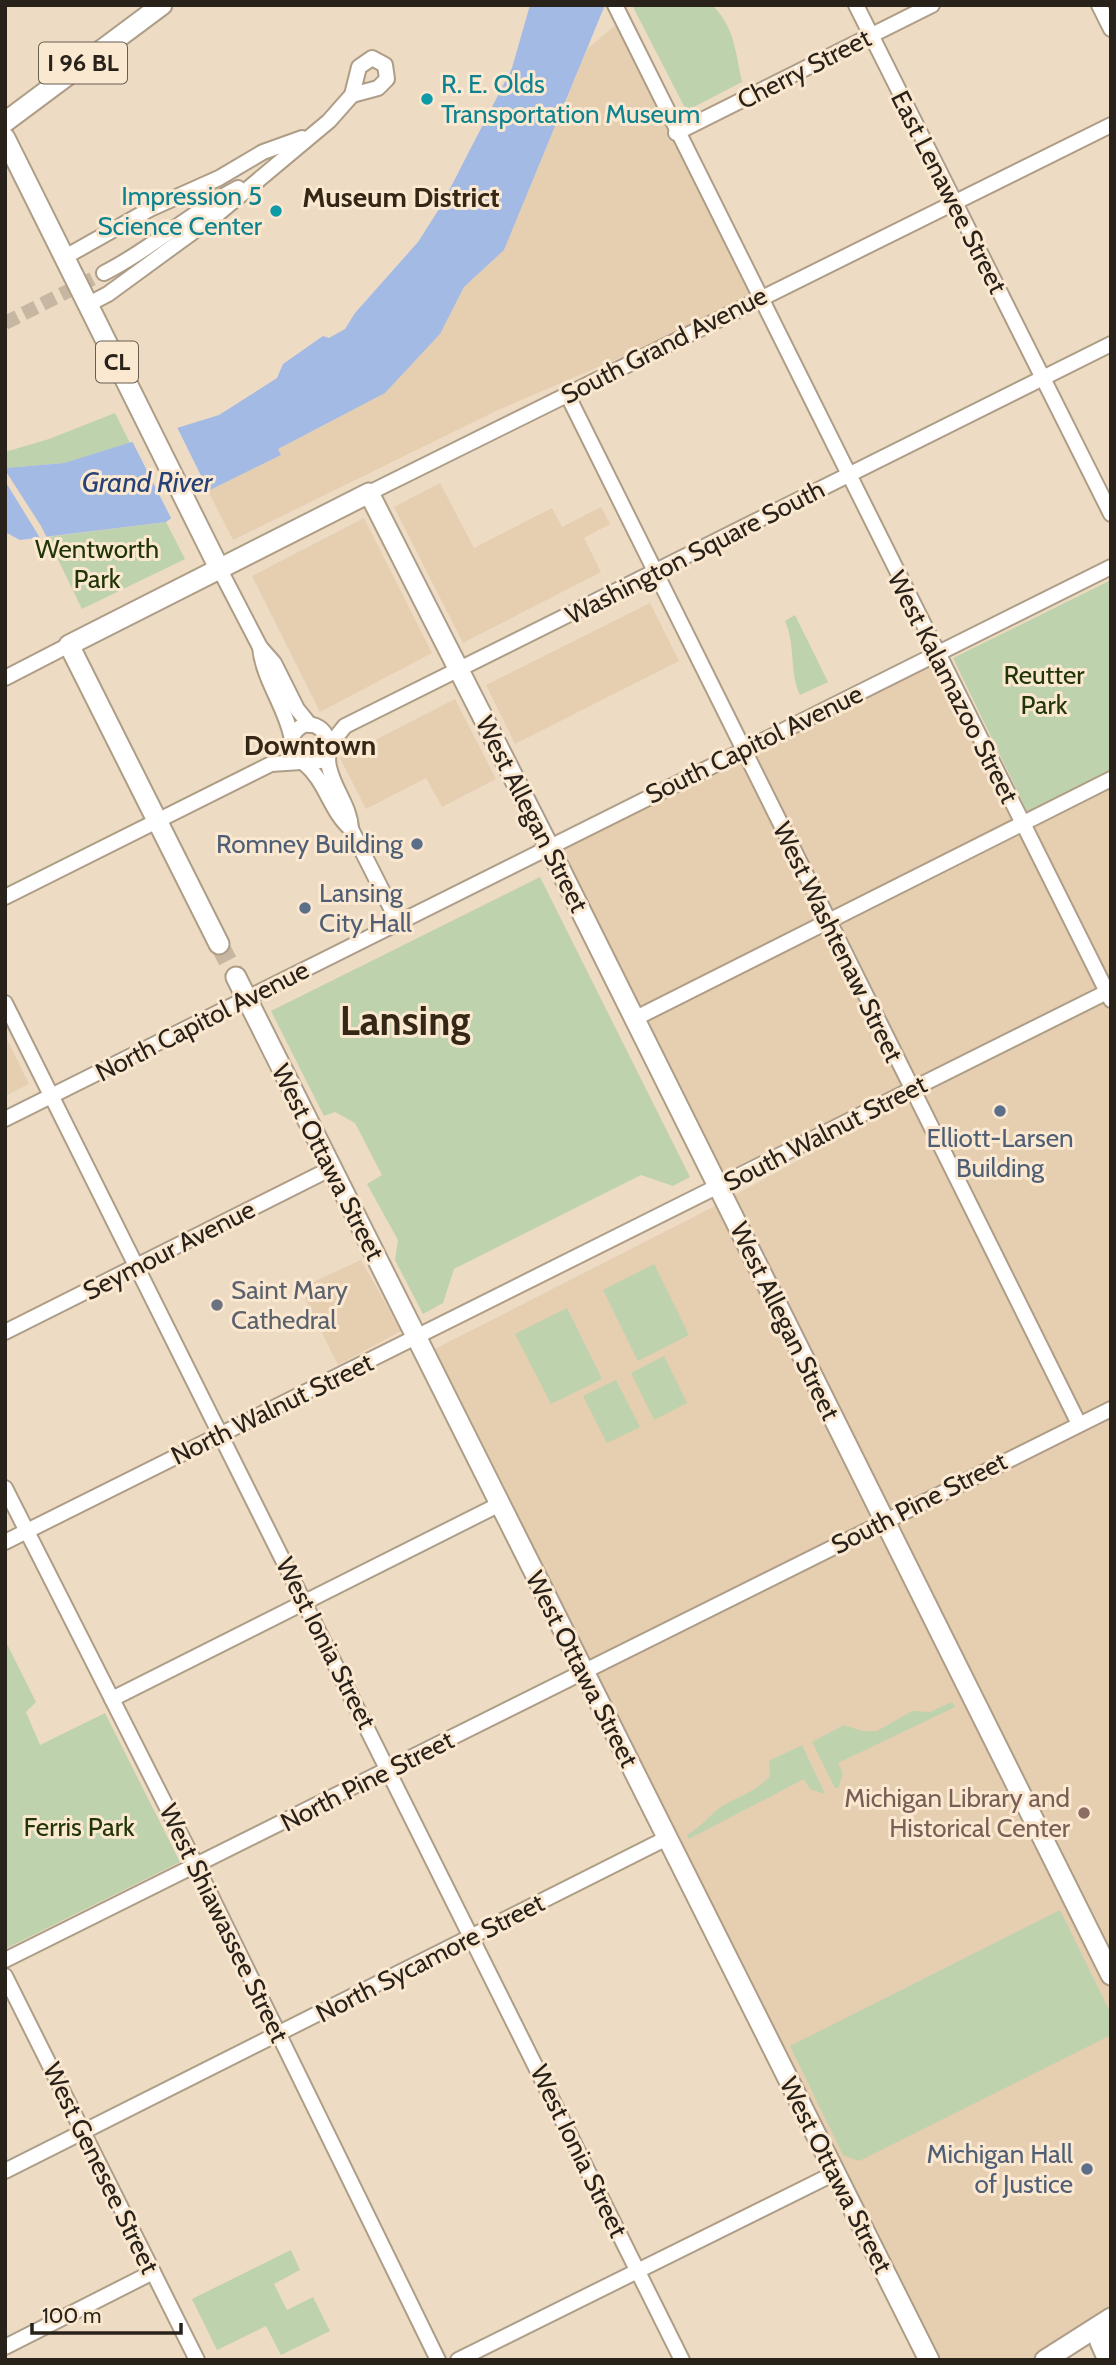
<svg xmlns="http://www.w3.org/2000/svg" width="1116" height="2365" font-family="Cabin,sans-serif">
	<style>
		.built { fill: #e6ceb1 }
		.green { fill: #bed2ae }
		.water { fill: #a3bae4 }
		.pier { fill: #eedbc4 }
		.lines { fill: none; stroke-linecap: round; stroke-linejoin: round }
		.minor-tunnel { stroke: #c7b6a2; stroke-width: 14; stroke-dasharray: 14 7; stroke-linecap: butt }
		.major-tunnel { stroke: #c7b6a2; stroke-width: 19; stroke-dasharray: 19 10; stroke-linecap: butt }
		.minor-casing { stroke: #ae9d87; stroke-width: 18 }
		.major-casing { stroke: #ae9d87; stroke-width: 23 }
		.minor { stroke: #fff; stroke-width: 14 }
		.major { stroke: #fff; stroke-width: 19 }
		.culture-dot { fill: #0f9aa8; stroke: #fbe8d1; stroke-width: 2.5 }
		.service-dot { fill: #5c6f8a; stroke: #fbe8d1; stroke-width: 2.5 }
		.worship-dot { fill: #6b7280; stroke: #fbe8d1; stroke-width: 2.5 }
		.education-dot { fill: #8d6e63; stroke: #fbe8d1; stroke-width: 2.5 }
		.labels { text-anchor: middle; stroke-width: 6; stroke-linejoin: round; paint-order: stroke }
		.shield { fill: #fbe8d1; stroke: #685d51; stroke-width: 2 }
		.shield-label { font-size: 24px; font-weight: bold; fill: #29221a }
		.street-label { font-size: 26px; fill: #29221a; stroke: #fbe8d1 }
		.culture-label { font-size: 26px; fill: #0d838f; stroke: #fbe8d1; text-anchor: start }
		.park-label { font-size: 26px; fill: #213606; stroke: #fbe8d1 }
		.service-label { font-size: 26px; fill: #4e5e75; stroke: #fbe8d1; text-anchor: end }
		.worship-label { font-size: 26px; fill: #5b616d; stroke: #fbe8d1; text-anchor: start }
		.education-label { font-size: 26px; fill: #785e54; stroke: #fbe8d1; text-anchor: end }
		.neighbourhood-label { font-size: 28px; font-weight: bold; fill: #352715; stroke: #fbe8d1 }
		.water-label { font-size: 28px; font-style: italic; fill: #254175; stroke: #fbe8d1 }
		.town-label { font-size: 40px; font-weight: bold; fill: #352715; stroke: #fbe8d1 }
	</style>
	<rect width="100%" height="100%" fill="#eedbc4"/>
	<!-- built -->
	<g class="built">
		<path d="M 622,20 L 759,298 L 498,410 L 233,540 L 208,491 L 280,455 L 278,449 L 385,393 L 440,334 L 464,287 L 504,250 L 587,49 Z"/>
		<path d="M 440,483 L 474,548 L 552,508 L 562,527 L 601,507 L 610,524 L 584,538 L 601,572 L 463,643 L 394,507 Z"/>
		<path d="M 364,518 L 432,653 L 320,712 L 252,576 Z"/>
		<path d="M 650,603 L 679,661 L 515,744 L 486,685 Z"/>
		<path d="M 937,654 L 1022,824 L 1111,779 L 1111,2322 L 1049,2360 L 929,2360 L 500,1504 L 435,1349 L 713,1207 L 1082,1005 L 718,1186 L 548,846 Z"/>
		<path d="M 455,699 L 496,779 L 442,807 L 426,778 L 366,809 L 340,758 Z"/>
		<path d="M 5,1035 L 29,1084 L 5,1096 Z"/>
		<path d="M 361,1260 L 401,1331 L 338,1365 L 300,1288 Z"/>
	</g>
	<!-- green -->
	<g class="green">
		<path d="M 632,5 L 712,5 C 734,25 736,54 742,82 L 690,109 L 684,106 Z"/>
		<path d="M 115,413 L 130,443 L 64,463 L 5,468 L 5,452 L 49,439 Z"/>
		<path d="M 166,522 L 185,559 L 82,609 L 47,537 Z"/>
		<path d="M 1111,580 L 1111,770 L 1028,813 L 953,658 Z"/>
		<path d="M 795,615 L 828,682 L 800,695 C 789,672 796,646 785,621 Z"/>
		<path d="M 540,877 L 690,1177 L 673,1186 L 641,1175 L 454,1269 L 443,1303 L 423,1314 L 395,1260 L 398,1240 L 367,1184 L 382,1175 L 355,1123 L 335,1112 L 324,1116 L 271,1011 Z"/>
		<path d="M 654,1264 L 689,1335 L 638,1361 L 603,1290 Z"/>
		<path d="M 567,1308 L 602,1379 L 551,1404 L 515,1334 Z"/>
		<path d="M 664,1356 L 687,1403 L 654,1420 L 631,1373 Z"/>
		<path d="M 616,1380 L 640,1427 L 607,1443 L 583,1396 Z"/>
		<path d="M 5,1640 L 36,1702 L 26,1712 L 40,1745 L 105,1713 L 180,1862 L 5,1949 Z"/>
		<path d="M 952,1702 L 955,1707 L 838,1763 L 843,1774 L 838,1788 L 835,1788 L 812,1742 L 844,1725 L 862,1731 L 877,1731 L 912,1711 L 930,1712 Z"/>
		<path d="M 802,1745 L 825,1794 L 810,1789 L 804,1779 L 689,1839 L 687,1835 C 702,1826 705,1820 717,1810 C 735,1796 753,1795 770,1776 L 769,1761 Z"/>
		<path d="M 1060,1910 L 1111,2014 L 1109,2036 L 859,2161 L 843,2155 L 790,2046 Z"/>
		<path d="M 291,2250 L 300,2270 L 274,2284 L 287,2310 L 313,2297 L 330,2331 L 281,2355 L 266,2326 L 217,2350 L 192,2299 Z"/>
	</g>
	<!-- water -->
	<path class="water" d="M 530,5 L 605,5 L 504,250 L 464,287 L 440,334 L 385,393 L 278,449 L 281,455 L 208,491 L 166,522 L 20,540 L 5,532 L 5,468 L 64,463 L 219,415 L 277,378 L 283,364 L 323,336 L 329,338 L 345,329 L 355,313 L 418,242 L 441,206 L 512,68 Z"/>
	<!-- pier -->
	<g class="pier">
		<path d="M 176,425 L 210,494 L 170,524 L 171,518 L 131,439 Z"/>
		<path d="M 5,470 L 41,526 L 48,540 L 42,541 L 5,481 Z"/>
	</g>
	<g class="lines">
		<!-- minor-tunnel -->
		<path class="minor-tunnel" d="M 5,323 L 104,273"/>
		<!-- major-tunnel -->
		<path class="major-tunnel" d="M 219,944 L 236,977"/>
		<!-- minor casing -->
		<g class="minor-casing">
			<g id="minor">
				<path d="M 615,5 L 1111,1000"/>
				<path d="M 856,5 L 1111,514"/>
				<path d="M 1099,5 L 1111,29"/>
				<path d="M 372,58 L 385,65 L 387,79 L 378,88 L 352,95 L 359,67 Z"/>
				<path d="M 676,133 L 932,5"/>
				<path d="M 65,257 L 152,208 L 219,178 L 263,152 L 302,138"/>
				<path d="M 104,273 C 152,249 191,212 238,188"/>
				<path d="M 89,304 L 108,294 L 219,213 L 329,121 L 352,95"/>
				<path d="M 567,394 L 1079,1424"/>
				<path d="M 369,493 L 1111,125"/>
				<path d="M 219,568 L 260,647 L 274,663 L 297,709 L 310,725"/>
				<path d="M 260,647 C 263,679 284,704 291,735"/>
				<path d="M 5,678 L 69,645"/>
				<path d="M 328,747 L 345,726 L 1111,344"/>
				<path d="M 328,750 L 320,761 L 304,763 L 292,755 C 284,736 304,714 322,730 C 332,740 326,755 329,767 C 334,790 350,806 351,829"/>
				<path d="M 304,763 C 326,781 330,811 351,829 L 398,922"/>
				<path d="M 5,897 L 271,764 L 301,762"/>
				<path d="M 5,1003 L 682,2360"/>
				<path d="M 634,1019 L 1111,779"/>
				<path d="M 5,1119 L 1111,567"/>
				<path d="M 5,1332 L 332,1168"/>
				<path d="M 5,1488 L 190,1853 L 438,2360"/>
				<path d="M 5,1542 L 1111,990"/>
				<path d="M 112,1699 L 500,1504"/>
				<path d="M 5,1960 L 1111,1409"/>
				<path d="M 5,1976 L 197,2360"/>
				<path d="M 5,2171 L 667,1838"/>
				<path d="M 5,2347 L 153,2272"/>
				<path d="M 458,2360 L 835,2173"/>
			</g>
		</g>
		<!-- major casing -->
		<g class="major-casing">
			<g id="major">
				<path d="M 5,122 L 162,5"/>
				<path d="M 5,138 L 219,568"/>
				<path d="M 219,944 L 69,645 L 369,493 L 560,869 L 1111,1975"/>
				<path d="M 236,977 L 929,2360"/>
				<path d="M 1045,2360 L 1111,2318"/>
				<path d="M 1108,2360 L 1100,2342 L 1104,2333 L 1111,2329"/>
			</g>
		</g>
		<!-- minor -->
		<use href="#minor" class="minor"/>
		<!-- major -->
		<use href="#major" class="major"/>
	</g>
	<!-- markers -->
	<g class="culture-dot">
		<circle cx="427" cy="99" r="7"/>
		<circle cx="276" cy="211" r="7"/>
	</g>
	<g class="service-dot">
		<circle cx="417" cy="844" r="7"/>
		<circle cx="305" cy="908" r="7"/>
		<circle cx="1000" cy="1111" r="7"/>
		<circle cx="1087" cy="2169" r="7"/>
	</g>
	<circle class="worship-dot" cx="217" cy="1305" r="7"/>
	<circle class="education-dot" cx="1084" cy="1813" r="7"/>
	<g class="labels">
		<!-- shield labels -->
		<g class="shield">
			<rect x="39" y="42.5" width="88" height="41" rx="5"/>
			<rect x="96" y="341.5" width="42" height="41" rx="5"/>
		</g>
		<g class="shield-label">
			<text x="83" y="71">I 96 BL</text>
			<text x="117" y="370">CL</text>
		</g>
		<!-- street labels -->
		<g class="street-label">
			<text transform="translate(804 69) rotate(-27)" y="9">Cherry Street</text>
			<text transform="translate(949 192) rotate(63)" y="9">East Lenawee Street</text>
			<text transform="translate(664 345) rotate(-27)" y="9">South Grand Avenue</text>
			<text transform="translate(695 552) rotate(-27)" y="9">Washington Square South</text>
			<text transform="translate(953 687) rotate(63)" y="9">West Kalamazoo Street</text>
			<text transform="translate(754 744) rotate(-26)" y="9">South Capitol Avenue</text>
			<text transform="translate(532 814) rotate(63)" y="9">West Allegan Street</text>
			<text transform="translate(838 942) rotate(64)" y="9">West Washtenaw Street</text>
			<text transform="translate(202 1021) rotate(-27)" y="9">North Capitol Avenue</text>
			<text transform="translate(825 1133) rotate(-27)" y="9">South Walnut Street</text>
			<text transform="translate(328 1162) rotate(63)" y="9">West Ottawa Street</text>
			<text transform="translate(169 1250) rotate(-27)" y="9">Seymour Avenue</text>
			<text transform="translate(785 1321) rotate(64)" y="9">West Allegan Street</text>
			<text transform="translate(272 1409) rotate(-26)" y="9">North Walnut Street</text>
			<text transform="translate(919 1503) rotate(-27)" y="9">South Pine Street</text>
			<text transform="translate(326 1643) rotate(63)" y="9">West Ionia Street</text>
			<text transform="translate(582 1669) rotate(63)" y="9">West Ottawa Street</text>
			<text transform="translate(367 1781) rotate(-27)" y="9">North Pine Street</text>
			<text transform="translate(224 1923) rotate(64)" y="9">West Shiawassee Street</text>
			<text transform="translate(430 1958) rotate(-27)" y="9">North Sycamore Street</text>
			<text transform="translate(579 2151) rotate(64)" y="9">West Ionia Street</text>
			<text transform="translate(101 2168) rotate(64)" y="9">West Genesee Street</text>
			<text transform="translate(836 2175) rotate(63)" y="9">West Ottawa Street</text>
		</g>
		<!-- culture labels -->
		<g class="culture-label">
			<text x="441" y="93">R. E. Olds<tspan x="441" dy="30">Transportation Museum</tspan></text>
			<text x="262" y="205" text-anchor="end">Impression 5<tspan x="262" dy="30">Science Center</tspan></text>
		</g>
		<!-- park labels -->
		<g class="park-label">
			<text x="97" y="558">Wentworth<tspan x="97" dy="30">Park</tspan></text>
			<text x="1044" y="684">Reutter<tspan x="1044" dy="30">Park</tspan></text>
			<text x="79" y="1836">Ferris Park</text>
		</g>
		<!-- service labels -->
		<g class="service-label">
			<text x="403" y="853">Romney Building</text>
			<text x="319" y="902" text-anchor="start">Lansing<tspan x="319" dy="30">City Hall</tspan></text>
			<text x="1000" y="1147" text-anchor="middle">Elliott-Larsen<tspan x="1000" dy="30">Building</tspan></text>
			<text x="1073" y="2163">Michigan Hall<tspan x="1073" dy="30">of Justice</tspan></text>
		</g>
		<!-- worship labels -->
		<g class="worship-label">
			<text x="231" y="1299">Saint Mary<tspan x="231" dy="30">Cathedral</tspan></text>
		</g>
		<!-- education labels -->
		<g class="education-label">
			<text x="1070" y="1807">Michigan Library and<tspan x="1070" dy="30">Historical Center</tspan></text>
		</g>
		<!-- neighbourhood labels -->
		<g class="neighbourhood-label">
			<text x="401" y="207">Museum District</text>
			<text x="310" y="755">Downtown</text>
		</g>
		<!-- water labels -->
		<g class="water-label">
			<text x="147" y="492">Grand River</text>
		</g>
		<!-- town labels -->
		<g class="town-label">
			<text x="405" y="1035">Lansing</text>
		</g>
	</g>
	<!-- border -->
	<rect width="1116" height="2365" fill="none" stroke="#29221a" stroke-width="14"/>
	<!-- scale -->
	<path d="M32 2323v10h149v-10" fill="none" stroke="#29221a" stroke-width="3.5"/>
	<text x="42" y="2323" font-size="21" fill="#29221a" stroke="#fbe8d1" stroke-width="5" paint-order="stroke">100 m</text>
</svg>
